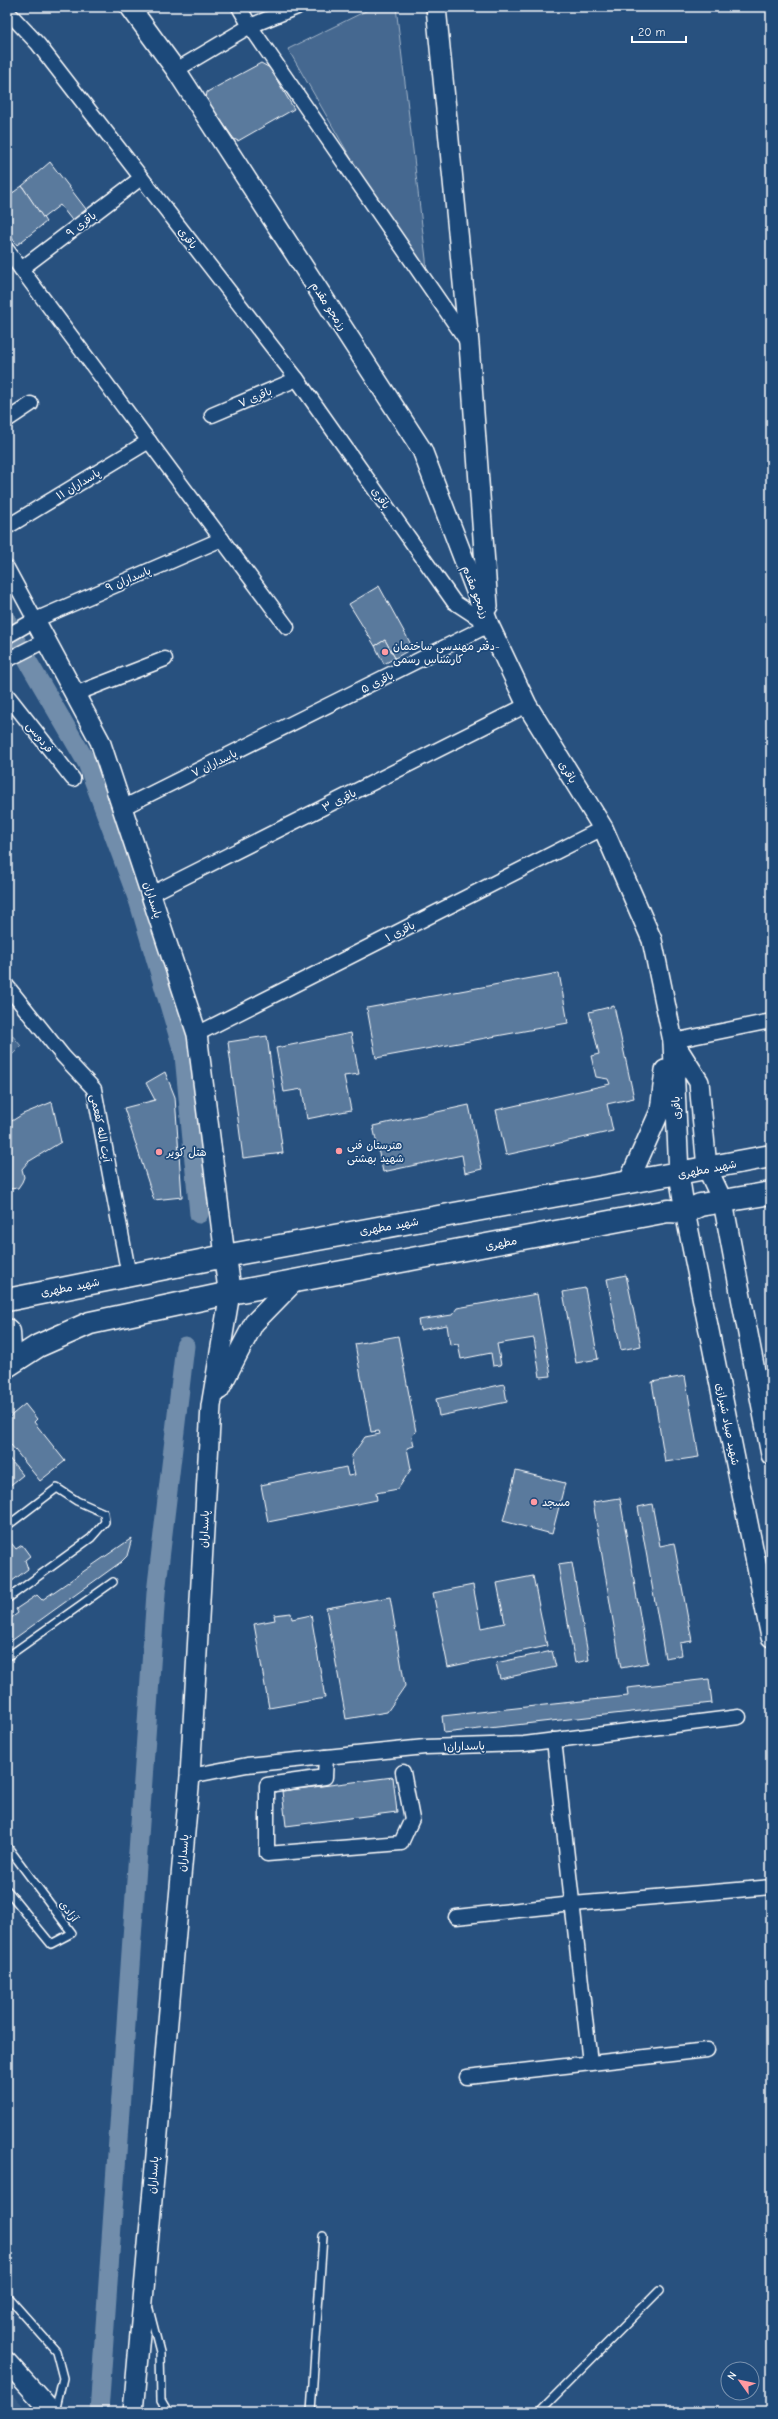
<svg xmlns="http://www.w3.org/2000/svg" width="778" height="2419" font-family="'Comic Neue','Playpen Sans Arabic',sans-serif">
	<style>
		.built { fill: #375d88 }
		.green { fill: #446890; stroke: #a2b4c8 }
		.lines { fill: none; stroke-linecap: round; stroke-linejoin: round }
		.canal { stroke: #718dab; stroke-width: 19 }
		.building { fill: #5a7a9d; stroke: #fff }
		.lane-casing { stroke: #fff; stroke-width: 10 }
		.street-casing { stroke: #fff; stroke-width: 17 }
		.secondary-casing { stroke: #fff; stroke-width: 22 }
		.primary-casing { stroke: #fff; stroke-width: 25 }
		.lane { stroke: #1f4a7a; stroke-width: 7 }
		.street { stroke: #1f4a7a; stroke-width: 14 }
		.secondary { stroke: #1f4a7a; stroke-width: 19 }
		.primary { stroke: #1f4a7a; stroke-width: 22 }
		.poi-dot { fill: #ff9aa2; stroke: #1f4a7a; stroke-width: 1.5 }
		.labels { text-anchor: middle; stroke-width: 3.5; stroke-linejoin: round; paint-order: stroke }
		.street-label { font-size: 11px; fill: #fff; stroke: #1f4a7a }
		.poi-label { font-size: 11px; fill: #fff; stroke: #1f4a7a; text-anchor: start }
	</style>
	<rect width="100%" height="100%" fill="#28517f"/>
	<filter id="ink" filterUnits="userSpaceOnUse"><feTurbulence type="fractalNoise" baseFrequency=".025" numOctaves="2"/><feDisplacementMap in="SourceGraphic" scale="8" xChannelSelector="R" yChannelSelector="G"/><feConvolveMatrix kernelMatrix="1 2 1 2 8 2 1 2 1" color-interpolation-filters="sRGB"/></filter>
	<g filter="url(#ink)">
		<!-- built -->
		<path class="built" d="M 7,2388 L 26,2409 L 23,2412 L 7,2412 Z"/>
		<!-- green -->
		<g class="green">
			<path d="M 374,7 L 396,7 L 426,259 L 428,292 L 288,49 Z"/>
			<path d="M 7,1029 L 21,1046 L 7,1060 Z"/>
		</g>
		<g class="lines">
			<!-- canal -->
			<g class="canal">
				<path d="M 7,621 L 8,624"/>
				<path d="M 16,641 L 87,763 L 139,903 L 184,1055 L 199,1214"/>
				<path d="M 99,2412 L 156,1593 L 185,1346"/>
			</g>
		</g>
		<!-- building -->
		<g class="building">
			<path d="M 261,63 L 270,68 L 294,109 L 238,141 L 234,139 L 206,99 L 207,92 Z"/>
			<path d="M 50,162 L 89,213 L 75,224 L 60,205 L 43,218 L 22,186 Z"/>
			<path d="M 22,186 L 46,222 L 17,245 L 7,231 L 7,197 Z"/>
			<path d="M 379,586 L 413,648 L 395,658 L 385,640 L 375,646 L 349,604 Z"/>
			<path d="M 385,640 L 395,658 L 384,664 L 375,646 Z"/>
			<path d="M 559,973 L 568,1023 L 376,1058 L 367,1008 Z"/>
			<path d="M 614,1006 L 634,1098 L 607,1104 L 613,1131 L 506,1155 L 496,1110 L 610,1084 L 608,1079 L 596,1077 L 591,1056 L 599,1054 L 589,1012 Z"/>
			<path d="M 351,1033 L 359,1074 L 344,1076 L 351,1110 L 307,1119 L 302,1089 L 284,1092 L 276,1048 Z"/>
			<path d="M 267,1036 L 283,1153 L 243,1158 L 228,1042 Z"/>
			<path d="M 165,1072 L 175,1097 L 182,1197 L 154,1200 L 124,1108 L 155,1100 L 146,1083 Z"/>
			<path d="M 52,1102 L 61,1142 L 28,1162 L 22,1169 L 24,1177 L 22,1182 L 18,1188 L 10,1189 L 7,1197 L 7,1124 L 23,1114 Z"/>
			<path d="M 469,1105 L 482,1169 L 465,1173 L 462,1155 L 383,1172 L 373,1126 Z"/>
			<path d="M 626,1275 L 641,1346 L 621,1350 L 607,1279 Z"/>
			<path d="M 585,1288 L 598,1359 L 576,1363 L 563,1292 Z"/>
			<path d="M 537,1294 L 551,1376 L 540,1377 L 534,1338 L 497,1344 L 501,1365 L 493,1366 L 491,1353 L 461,1359 L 458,1344 L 450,1345 L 447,1325 L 420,1330 L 418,1320 L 452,1315 L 457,1308 Z"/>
			<path d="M 398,1336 L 416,1432 L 412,1436 L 414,1446 L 407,1448 L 411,1469 L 398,1489 L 376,1493 L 377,1500 L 268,1522 L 261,1485 L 346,1467 L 348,1476 L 355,1475 L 351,1457 L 365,1437 L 380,1434 L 379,1431 L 371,1432 L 355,1344 Z"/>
			<path d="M 685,1376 L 699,1457 L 665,1462 L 652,1382 Z"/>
			<path d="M 504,1384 L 507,1402 L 439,1416 L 436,1399 Z"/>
			<path d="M 25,1404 L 37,1419 L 34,1422 L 65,1461 L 40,1481 L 11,1445 L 7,1447 L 7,1419 Z"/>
			<path d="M 7,1456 L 23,1475 L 7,1488 Z"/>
			<path d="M 516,1471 L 565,1483 L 552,1534 L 503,1521 Z"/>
			<path d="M 620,1498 L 648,1663 L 621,1668 L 593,1502 Z"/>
			<path d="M 652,1504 L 660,1546 L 674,1543 L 692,1641 L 680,1643 L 682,1655 L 665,1658 L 638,1507 Z"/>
			<path d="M 132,1538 L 127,1556 L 121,1562 L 7,1644 L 7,1621 L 18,1613 L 16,1609 L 37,1595 L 42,1600 Z"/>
			<path d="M 8,1539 L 16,1549 L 22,1545 L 30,1556 L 25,1560 L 28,1569 L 7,1585 Z"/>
			<path d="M 572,1563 L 589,1660 L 575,1663 L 558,1565 Z"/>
			<path d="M 533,1576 L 547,1646 L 448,1667 L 433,1593 L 473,1585 L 481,1628 L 505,1623 L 497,1583 Z"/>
			<path d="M 390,1597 L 405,1686 L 387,1712 L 346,1719 L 326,1608 Z"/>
			<path d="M 291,1613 L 292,1619 L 311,1615 L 325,1698 L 269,1708 L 254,1624 L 275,1620 L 274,1615 Z"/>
			<path d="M 552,1651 L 556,1667 L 500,1679 L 496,1663 Z"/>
			<path d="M 709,1679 L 712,1703 L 444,1733 L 442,1716 L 628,1696 L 627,1688 Z"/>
			<path d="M 393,1777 L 397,1812 L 286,1826 L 282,1791 Z"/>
		</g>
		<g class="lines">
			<!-- lane casing -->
			<g class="lane-casing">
				<g id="lane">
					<path d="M 7,1526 L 57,1488 L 77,1501 L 104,1513 L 105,1522 L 91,1538 L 7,1599"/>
					<path d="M 7,1657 L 113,1582"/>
					<path d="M 7,1846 L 72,1933 L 51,1944 L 7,1890"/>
					<path d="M 7,2296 L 56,2351 L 63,2378 L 55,2412"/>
					<path d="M 149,2309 L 160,2352 L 161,2400 L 168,2412"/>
					<path d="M 311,2412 L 323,2236"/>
					<path d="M 539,2412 L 659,2291"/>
				</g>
			</g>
			<!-- street casing -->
			<g class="street-casing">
				<g id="street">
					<path d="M 239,7 L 250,26 L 469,344"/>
					<path d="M 7,11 L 38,44 L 297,379 L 454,602 L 489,625 L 122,808"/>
					<path d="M 176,70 L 250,26 L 297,7"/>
					<path d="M 7,250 L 287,627"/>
					<path d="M 21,269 L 141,178"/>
					<path d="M 212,415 L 297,379"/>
					<path d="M 7,420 L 31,404"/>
					<path d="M 7,527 L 149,441"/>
					<path d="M 7,568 L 35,620"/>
					<path d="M 7,636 L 35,620 L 222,539"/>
					<path d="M 7,660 L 46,640"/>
					<path d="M 75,694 L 165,659"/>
					<path d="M 7,695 L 73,779"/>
					<path d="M 151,894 L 527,705"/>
					<path d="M 7,986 L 63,1056 L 94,1089 L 129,1276"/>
					<path d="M 197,1034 L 603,828"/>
					<path d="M 673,1041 L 771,1021"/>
					<path d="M 554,1740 L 590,2063"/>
					<path d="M 326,1757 L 325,1777 L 267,1785 L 267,1854 L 401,1843 L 412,1819 L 403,1772"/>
					<path d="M 190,1776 L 247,1765 L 425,1747 L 524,1744 L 739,1717"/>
					<path d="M 456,1917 L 573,1904 L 771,1887"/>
					<path d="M 467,2077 L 707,2050"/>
				</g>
			</g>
			<!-- secondary casing -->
			<g class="secondary-casing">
				<g id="secondary">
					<path d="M 130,7 L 176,70 L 422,450 L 489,625 L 527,705 L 603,828 L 652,940 L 673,1041 L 699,1082 L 707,1168 L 723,1202 L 771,1455"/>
					<path d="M 436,7 L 469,344 L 488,606"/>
					<path d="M 35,620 L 100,741 L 197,1034 L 225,1256"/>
					<path d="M 673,1043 L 679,1174 L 685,1212 L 771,1637"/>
					<path d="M 628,1183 L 660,1111 L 665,1070"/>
					<path d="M 219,1390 L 254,1323 L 295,1281"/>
					<path d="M 7,2362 L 52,2412"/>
					<path d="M 133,2412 L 190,1776 L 211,1406 L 230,1293"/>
				</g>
			</g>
			<!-- primary casing -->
			<g class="primary-casing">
				<g id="primary">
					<path d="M 225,1256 L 230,1293"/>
					<path d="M 7,1300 L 225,1256 L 771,1156"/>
					<path d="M 7,1330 L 9,1332 L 10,1351 L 7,1355"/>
					<path d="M 7,1366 L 38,1346 L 90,1323 L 230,1293 L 668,1211 L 685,1212 L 700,1205 L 771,1193"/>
				</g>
			</g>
			<!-- lane -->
			<use href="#lane" class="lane"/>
			<!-- street -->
			<use href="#street" class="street"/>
			<!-- secondary -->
			<use href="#secondary" class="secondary"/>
			<!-- primary -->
			<use href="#primary" class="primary"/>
		</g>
	</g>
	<!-- markers -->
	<g class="poi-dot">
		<circle cx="385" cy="652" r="4"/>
		<circle cx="339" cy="1151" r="4"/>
		<circle cx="159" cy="1152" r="4"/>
		<circle cx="534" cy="1502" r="4"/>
	</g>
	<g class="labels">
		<!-- street labels -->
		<g class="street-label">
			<text transform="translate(81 224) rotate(-37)" y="4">باقری ۹</text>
			<text transform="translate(188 238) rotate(52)" y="4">باقری</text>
			<text transform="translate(329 306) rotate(57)" y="4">رزمجو مقدم</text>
			<text transform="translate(255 397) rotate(-23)" y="4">باقری ۷</text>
			<text transform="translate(78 484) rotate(-31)" y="4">پاسداران ۱۱</text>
			<text transform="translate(381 498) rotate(55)" y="4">باقری</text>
			<text transform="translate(128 579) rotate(-23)" y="4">پاسداران ۹</text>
			<text transform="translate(476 592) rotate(69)" y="4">رزمجو مقدم</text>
			<text transform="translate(377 682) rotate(-27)" y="4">باقری ۵</text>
			<text transform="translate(40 737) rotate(52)" y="4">فردوسی</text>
			<text transform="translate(214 763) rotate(-26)" y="4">پاسداران ۷</text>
			<text transform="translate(568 772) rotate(58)" y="4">باقری</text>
			<text transform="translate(339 800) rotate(-27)" y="4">باقری ۳</text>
			<text transform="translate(153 900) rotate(72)" y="4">پاسداران</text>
			<text transform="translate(400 931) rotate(-27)" y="4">باقری ۱</text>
			<text transform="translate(676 1108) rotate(-93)" y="4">باقری</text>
			<text transform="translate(101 1128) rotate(79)" y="4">آیت الله کفعمی</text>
			<text transform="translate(707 1169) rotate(-11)" y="4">شهید مطهری</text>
			<text transform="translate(389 1226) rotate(-10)" y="4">شهید مطهری</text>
			<text transform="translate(501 1243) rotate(-11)" y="4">مطهری</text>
			<text transform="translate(70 1287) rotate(-11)" y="4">شهید مطهری</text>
			<text transform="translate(728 1424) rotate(79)" y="4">شهید صیاد شیرازی</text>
			<text transform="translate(204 1529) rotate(-87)" y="4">پاسداران</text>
			<text transform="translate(464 1746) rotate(-2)" y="4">پاسداران۱</text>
			<text transform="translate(183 1853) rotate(-85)" y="4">پاسداران</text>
			<text transform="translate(69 1911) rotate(53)" y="4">آزادی</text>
			<text transform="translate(153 2175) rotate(-85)" y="4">پاسداران</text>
		</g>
		<!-- poi labels -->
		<g class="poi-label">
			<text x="393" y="650">دفتر مهندسی ساختمان-<tspan x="393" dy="13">کارشناس رسمی</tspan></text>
			<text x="347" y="1149">هنرستان فنی<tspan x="347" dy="13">شهید بهشتی</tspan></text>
			<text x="167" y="1156">هتل کویر</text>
			<text x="542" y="1506">مسجد</text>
		</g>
	</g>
	<!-- margin -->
	<rect width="778" height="2419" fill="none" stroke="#1f4a7a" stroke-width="24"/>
	<rect x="12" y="12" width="754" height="2395" fill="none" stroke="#fff" stroke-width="1.5" filter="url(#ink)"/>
	<!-- north arrow -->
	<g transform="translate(740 2381) rotate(303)"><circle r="19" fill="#1f4a7a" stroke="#7992af"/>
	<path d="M0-3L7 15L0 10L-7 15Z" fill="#ff9aa2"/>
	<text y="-6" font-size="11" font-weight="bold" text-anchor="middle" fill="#ffffff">N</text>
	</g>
	<!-- scale -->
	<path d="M632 36v6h54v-6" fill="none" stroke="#ffffff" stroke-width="2"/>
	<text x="638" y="36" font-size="12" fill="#ffffff" stroke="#1f4a7a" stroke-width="3" paint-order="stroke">20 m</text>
</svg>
